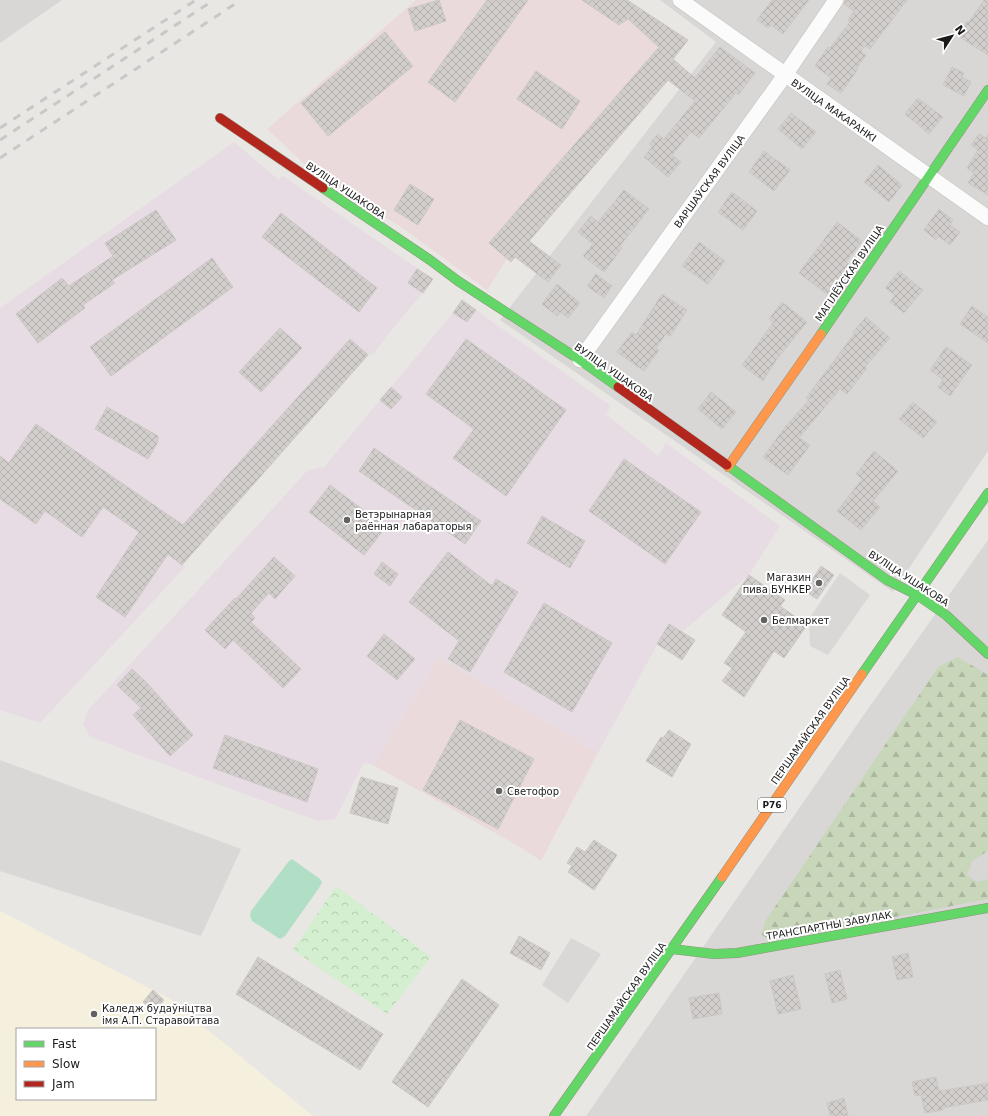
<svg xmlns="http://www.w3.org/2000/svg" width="988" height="1116" font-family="'DejaVu Sans',sans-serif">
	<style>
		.residential { fill: #d8d7d5 }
		.commercial { fill: #ebdadb }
		.industrial { fill: #e7dce4 }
		.education { fill: #f4f0dd; fill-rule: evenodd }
		.forest { fill: url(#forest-firs) }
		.park { fill: url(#park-crowns) }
		.pitch { fill: #b0dfc5 }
		.parking { fill: #d9d8d7 }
		.building { fill: url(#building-cross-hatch); stroke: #ccc8c5 }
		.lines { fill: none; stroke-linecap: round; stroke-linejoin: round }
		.street-casing { stroke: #bfbebc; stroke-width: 16 }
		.fast-casing { stroke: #92917d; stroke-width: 10 }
		.slow-casing { stroke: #92917d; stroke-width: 10 }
		.jam-casing { stroke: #92917d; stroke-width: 10 }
		.street { stroke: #fcfbfb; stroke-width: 15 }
		.fast { stroke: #63d668; stroke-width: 9 }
		.slow { stroke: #ff974d; stroke-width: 9 }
		.jam { stroke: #b3261e; stroke-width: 9 }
		.rail { stroke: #c9c8c8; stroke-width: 3; stroke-dasharray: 8 8; stroke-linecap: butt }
		.poi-dot { fill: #636261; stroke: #fff; stroke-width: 1.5 }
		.labels { text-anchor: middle; stroke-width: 4; stroke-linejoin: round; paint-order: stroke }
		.shield { fill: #fff; stroke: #5f5f5f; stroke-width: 1 }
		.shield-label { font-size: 9px; font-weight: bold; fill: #1b1b1b }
		.street-label { font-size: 10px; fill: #1b1b1b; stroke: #fff }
		.poi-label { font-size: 10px; fill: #1b1b1b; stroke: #fff; text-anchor: start }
	</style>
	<defs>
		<pattern id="forest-firs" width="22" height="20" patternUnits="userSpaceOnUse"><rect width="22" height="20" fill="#c8d7ba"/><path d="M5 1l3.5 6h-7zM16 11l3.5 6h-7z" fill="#abb89f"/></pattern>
		<pattern id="park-crowns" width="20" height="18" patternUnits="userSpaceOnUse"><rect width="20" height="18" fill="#d3efcf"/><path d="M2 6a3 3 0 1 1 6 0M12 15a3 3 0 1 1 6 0" fill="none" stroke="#b5ccb1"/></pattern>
		<pattern id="building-cross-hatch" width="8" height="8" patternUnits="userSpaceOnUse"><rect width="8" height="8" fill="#d1cecc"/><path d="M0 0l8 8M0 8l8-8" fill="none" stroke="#b3b0af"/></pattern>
	</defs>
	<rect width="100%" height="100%" fill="#e9e7e4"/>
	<!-- residential -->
	<g class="residential">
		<path d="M 0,0 L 62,0 L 0,43 Z"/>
		<path d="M 660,0 L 988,0 L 988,451 L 893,592 L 500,320 L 716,42 Z"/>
		<path d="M 988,540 L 988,1116 L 586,1116 L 870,706 Z"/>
	</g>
	<!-- commercial -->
	<g class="commercial">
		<path d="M 416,0 L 627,0 L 688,40 L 673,59 L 681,66 L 511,262 L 507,259 L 487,290 L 401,227 L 312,171 L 267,129 Z"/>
		<path d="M 439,657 L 598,753 L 541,861 L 522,848 L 373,765 Z"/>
	</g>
	<!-- industrial -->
	<g class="industrial">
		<path d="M 234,142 L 279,180 L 283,176 L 433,279 L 423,293 L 408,310 L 373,354 L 368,355 L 182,564 L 185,567 L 40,723 L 0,710 L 0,308 Z"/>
		<path d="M 462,300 L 611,406 L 606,414 L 658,456 L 666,443 L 780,526 L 749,575 L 682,632 L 695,640 L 682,660 L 657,645 L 598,753 L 439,657 L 373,765 L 364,763 L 335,819 L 318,821 L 90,737 L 83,724 L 88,710 L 308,470 L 324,467 L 453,313 Z"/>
	</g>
	<!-- education -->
	<path class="education" d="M 0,911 L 170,999 L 313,1116 L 0,1116 ZM 17,1029 L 155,1029 L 155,1099 L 17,1099 Z"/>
	<!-- forest -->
	<path class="forest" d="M 958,657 L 988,675 L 988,851 L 972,861 L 967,875 L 977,882 L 988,879 L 988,899 L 770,941 L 761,934 L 766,920 L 938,667 Z"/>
	<!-- park -->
	<path class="park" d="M 336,886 L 431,957 L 387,1014 L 293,950 Z"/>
	<!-- pitch -->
	<path class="pitch" d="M 292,859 L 320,879 L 322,882 L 319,888 L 285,936 L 280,939 L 252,921 L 250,916 L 251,911 L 289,861 Z"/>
	<!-- parking -->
	<g class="parking">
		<path d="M 840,573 L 870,595 L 828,655 L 810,646 L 809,619 Z"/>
		<path d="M 0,760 L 241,849 L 201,936 L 0,871 Z"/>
		<path d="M 571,938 L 601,954 L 568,1003 L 542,985 Z"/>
	</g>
	<!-- building -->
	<g class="building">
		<path d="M 439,0 L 446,21 L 415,31 L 408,9 Z"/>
		<path d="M 487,0 L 528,0 L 455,102 L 428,82 Z"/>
		<path d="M 582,0 L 627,0 L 688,40 L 673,59 L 695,78 L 720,47 L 755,73 L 738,95 L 736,93 L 699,138 L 691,132 L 672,155 L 681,162 L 668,177 L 644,157 L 652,147 L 649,144 L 658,134 L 664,139 L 695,101 L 668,80 L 529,241 L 561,265 L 548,282 L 515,257 L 511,262 L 489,243 L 659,47 L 628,19 L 619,25 Z"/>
		<path d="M 772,0 L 809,0 L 783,34 L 771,25 L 768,28 L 757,20 Z"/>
		<path d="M 845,0 L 907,0 L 870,49 L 864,46 L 861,52 L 866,55 L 857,68 L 858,69 L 841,93 L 827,84 L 831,78 L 815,66 L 828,47 L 830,48 L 850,22 L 848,20 L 854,11 L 844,4 Z"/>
		<path d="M 984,0 L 988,0 L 988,55 L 958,36 L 967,21 L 969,22 Z"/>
		<path d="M 385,32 L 413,66 L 328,136 L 301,103 Z"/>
		<path d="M 952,67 L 964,73 L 962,77 L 971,82 L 964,96 L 943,85 Z"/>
		<path d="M 536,71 L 580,101 L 562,129 L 517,99 Z"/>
		<path d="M 918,98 L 943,117 L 929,134 L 905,114 Z"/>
		<path d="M 791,113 L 816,132 L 802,149 L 778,129 Z"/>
		<path d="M 979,134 L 986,138 L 988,134 L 988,195 L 968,183 L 974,173 L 967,168 L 978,150 L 971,145 Z"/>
		<path d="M 764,151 L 790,170 L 774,191 L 749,172 Z"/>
		<path d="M 878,165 L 902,185 L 889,202 L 864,182 Z"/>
		<path d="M 410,184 L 434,199 L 418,225 L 394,210 Z"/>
		<path d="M 624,190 L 649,209 L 620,246 L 622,248 L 604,272 L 583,256 L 593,244 L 578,232 L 591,216 L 598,222 Z"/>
		<path d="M 732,192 L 757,211 L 743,230 L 718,212 Z"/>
		<path d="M 939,209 L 953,220 L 950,225 L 960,232 L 950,245 L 938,236 L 936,240 L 924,230 Z"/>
		<path d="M 156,210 L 176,240 L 112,280 L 115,283 L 83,305 L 85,308 L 38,343 L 16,314 L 62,278 L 69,286 L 113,256 L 105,243 Z"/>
		<path d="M 281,213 L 377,288 L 359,312 L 262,237 Z"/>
		<path d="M 837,222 L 862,241 L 846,262 L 852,267 L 845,278 L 841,275 L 827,294 L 799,273 Z"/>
		<path d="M 699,242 L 725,261 L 708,284 L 682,266 Z"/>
		<path d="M 212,258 L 233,287 L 111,376 L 90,347 Z"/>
		<path d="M 417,269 L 433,279 L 423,293 L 408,283 Z"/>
		<path d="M 899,271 L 923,290 L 904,313 L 890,302 L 895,295 L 885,288 Z"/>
		<path d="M 596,274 L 612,286 L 604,298 L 587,286 Z"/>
		<path d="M 557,284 L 580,303 L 568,318 L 560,312 L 557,316 L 542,304 Z"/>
		<path d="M 662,294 L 687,310 L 671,335 L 669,336 L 666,334 L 656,348 L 659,350 L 644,371 L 617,352 L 632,332 L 636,335 Z"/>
		<path d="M 462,300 L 476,310 L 467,322 L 453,313 Z"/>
		<path d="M 782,302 L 807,322 L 777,359 L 763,381 L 742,365 L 773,323 L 769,319 Z"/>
		<path d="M 972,306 L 988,317 L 988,343 L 960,324 Z"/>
		<path d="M 866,317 L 890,338 L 865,367 L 867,368 L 847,394 L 840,389 L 799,438 L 810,445 L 788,475 L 763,457 L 785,427 L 809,400 L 806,398 L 854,334 L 853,332 Z"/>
		<path d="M 280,328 L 302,348 L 261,392 L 239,372 Z"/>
		<path d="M 350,339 L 368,355 L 182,565 L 168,554 L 125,617 L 96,597 L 139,532 L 103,507 L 82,537 L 45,511 L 36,524 L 0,499 L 0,456 L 9,463 L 36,424 L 183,525 Z"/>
		<path d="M 466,339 L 566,410 L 506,496 L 453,458 L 474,429 L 426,394 Z"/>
		<path d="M 946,347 L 972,365 L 950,396 L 938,387 L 943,380 L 930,370 Z"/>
		<path d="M 391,387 L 402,397 L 391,409 L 380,400 Z"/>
		<path d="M 711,392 L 736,412 L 722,429 L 698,409 Z"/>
		<path d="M 913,402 L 937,422 L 923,438 L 899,419 Z"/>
		<path d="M 107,407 L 158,436 L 158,442 L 148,459 L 95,429 Z"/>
		<path d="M 374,448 L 481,521 L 465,544 L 359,471 Z"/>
		<path d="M 874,451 L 898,471 L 873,501 L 880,507 L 861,530 L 837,511 L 862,479 L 856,474 Z"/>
		<path d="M 624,459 L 701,512 L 665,564 L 589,511 Z"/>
		<path d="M 330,485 L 386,527 L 364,555 L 309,512 Z"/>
		<path d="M 542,516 L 585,541 L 570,568 L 527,543 Z"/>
		<path d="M 448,552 L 492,586 L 496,579 L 518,592 L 470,672 L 448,659 L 459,641 L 409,602 Z"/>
		<path d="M 274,557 L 295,576 L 275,599 L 269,593 L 251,613 L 255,618 L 251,622 L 301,669 L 283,688 L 233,640 L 225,649 L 205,630 L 235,598 L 236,599 Z"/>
		<path d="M 382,562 L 398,574 L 390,586 L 374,574 Z"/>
		<path d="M 821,566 L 834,575 L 817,599 L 805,591 Z"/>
		<path d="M 749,575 L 785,600 L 780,606 L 807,625 L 784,658 L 774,651 L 744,697 L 722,681 L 732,668 L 724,663 L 746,632 L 722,615 Z"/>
		<path d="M 544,603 L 612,643 L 572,712 L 504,672 Z"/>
		<path d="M 669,624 L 695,640 L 682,660 L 657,644 Z"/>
		<path d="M 384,634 L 415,659 L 397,680 L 367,656 Z"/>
		<path d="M 132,669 L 147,683 L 193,735 L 170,756 L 133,715 L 141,708 L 117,685 Z"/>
		<path d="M 460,720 L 534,759 L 498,829 L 423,790 Z"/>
		<path d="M 669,730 L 691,744 L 672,777 L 646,761 L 661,737 L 663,738 Z"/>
		<path d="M 225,735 L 318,769 L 307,802 L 213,768 Z"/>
		<path d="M 361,777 L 398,788 L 388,824 L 350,813 Z"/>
		<path d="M 594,840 L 617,855 L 594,890 L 568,872 L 572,866 L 567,863 L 577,847 L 585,852 Z"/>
		<path d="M 519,936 L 550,953 L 541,970 L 510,953 Z"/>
		<path d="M 908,953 L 913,977 L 897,980 L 892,957 Z"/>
		<path d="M 258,957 L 383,1034 L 360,1070 L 236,994 Z"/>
		<path d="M 840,970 L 847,999 L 832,1003 L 825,974 Z"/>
		<path d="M 793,975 L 801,1009 L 778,1014 L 770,981 Z"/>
		<path d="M 462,979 L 499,1005 L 428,1107 L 392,1082 Z"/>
		<path d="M 153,990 L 164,1000 L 154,1012 L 143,1002 Z"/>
		<path d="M 719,993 L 722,1014 L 693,1019 L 689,998 Z"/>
		<path d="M 936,1077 L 939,1091 L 988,1083 L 988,1100 L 942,1108 L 943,1110 L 925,1113 L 921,1095 L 915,1096 L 912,1082 Z"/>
		<path d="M 844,1098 L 848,1116 L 830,1116 L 827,1103 Z"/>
	</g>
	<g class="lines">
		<!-- street casing -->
		<g class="street-casing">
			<g id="street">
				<path d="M 680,0 L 988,218"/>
				<path d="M 580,360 L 785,75 L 836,0"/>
			</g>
		</g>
		<!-- fast casing -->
		<g class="fast-casing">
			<g id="fast">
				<path d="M 323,188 L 430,260 L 458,281 L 580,360 L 618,387"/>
				<path d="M 821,334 L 988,90"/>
				<path d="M 727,465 L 887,580 L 917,595 L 946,615 L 988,654"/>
				<path d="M 862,674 L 988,493"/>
				<path d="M 672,949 L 714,954 L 737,953 L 988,908"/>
				<path d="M 554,1116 L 722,877"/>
			</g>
		</g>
		<!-- slow casing -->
		<g class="slow-casing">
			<g id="slow">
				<path d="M 728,467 L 821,334"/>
				<path d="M 722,877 L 862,674"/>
			</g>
		</g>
		<!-- jam casing -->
		<g class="jam-casing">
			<g id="jam">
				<path d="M 220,118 L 323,188"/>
				<path d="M 618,387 L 727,465"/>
			</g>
		</g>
		<!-- street -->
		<use href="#street" class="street"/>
		<!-- fast -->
		<use href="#fast" class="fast"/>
		<!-- slow -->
		<use href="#slow" class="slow"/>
		<!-- jam -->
		<use href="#jam" class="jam"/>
		<!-- rail -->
		<g class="rail">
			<path d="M 0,128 L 196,0"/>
			<path d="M 0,140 L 214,0"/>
			<path d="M 0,158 L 241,0"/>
		</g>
	</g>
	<!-- markers -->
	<g class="poi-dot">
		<circle cx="347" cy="520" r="4"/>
		<circle cx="819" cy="583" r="4"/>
		<circle cx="764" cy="620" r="4"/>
		<circle cx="499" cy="791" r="4"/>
		<circle cx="94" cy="1014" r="4"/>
	</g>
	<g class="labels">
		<!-- shield labels -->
		<rect class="shield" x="758" y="798" width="28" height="14" rx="3"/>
		<g class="shield-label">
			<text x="772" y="808">Р76</text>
		</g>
		<!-- street labels -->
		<g class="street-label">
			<text transform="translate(834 110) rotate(35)" y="4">ВУЛІЦА МАКАРАНКІ</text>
			<text transform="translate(709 181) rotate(-54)" y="4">ВАРШАЎСКАЯ ВУЛІЦА</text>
			<text transform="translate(346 190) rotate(34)" y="4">ВУЛІЦА УШАКОВА</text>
			<text transform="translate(849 273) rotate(-56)" y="4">МАГІЛЁЎСКАЯ ВУЛІЦА</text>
			<text transform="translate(614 372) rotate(35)" y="4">ВУЛІЦА УШАКОВА</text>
			<text transform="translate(909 578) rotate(33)" y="4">ВУЛІЦА УШАКОВА</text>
			<text transform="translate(810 730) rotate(-55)" y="4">ПЕРШАМАЙСКАЯ ВУЛІЦА</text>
			<text transform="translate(829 925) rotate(-10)" y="4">ТРАНСПАРТНЫ ЗАВУЛАК</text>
			<text transform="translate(626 996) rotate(-55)" y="4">ПЕРШАМАЙСКАЯ ВУЛІЦА</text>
		</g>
		<!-- poi labels -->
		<g class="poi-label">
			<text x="355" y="518">Ветэрынарная<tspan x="355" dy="12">раённая лабараторыя</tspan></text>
			<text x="811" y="581" text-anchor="end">Магазин<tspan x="811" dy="12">пива БУНКЕР</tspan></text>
			<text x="772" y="624">Белмаркет</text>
			<text x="507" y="795">Светофор</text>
			<text x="102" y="1012">Каледж будаўніцтва<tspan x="102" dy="12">імя А.П. Старавойтава</tspan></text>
		</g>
	</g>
	<!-- legend -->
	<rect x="16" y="1028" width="140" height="72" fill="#ffffff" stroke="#a4a4a4"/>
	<rect x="24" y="1041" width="20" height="6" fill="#63d668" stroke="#a4a4a4"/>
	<text x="52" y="1048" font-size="12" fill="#1b1b1b">Fast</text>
	<rect x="24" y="1061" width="20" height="6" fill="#ff974d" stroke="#a4a4a4"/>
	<text x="52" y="1068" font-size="12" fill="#1b1b1b">Slow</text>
	<rect x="24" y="1081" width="20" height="6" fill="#b3261e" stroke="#a4a4a4"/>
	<text x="52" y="1088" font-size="12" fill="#1b1b1b">Jam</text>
	<!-- north arrow -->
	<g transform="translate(952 36) rotate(54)" stroke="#ffffff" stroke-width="3" paint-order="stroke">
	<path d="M0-3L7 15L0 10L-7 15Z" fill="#1b1b1b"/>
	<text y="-6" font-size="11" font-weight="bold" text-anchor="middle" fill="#1b1b1b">N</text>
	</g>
</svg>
